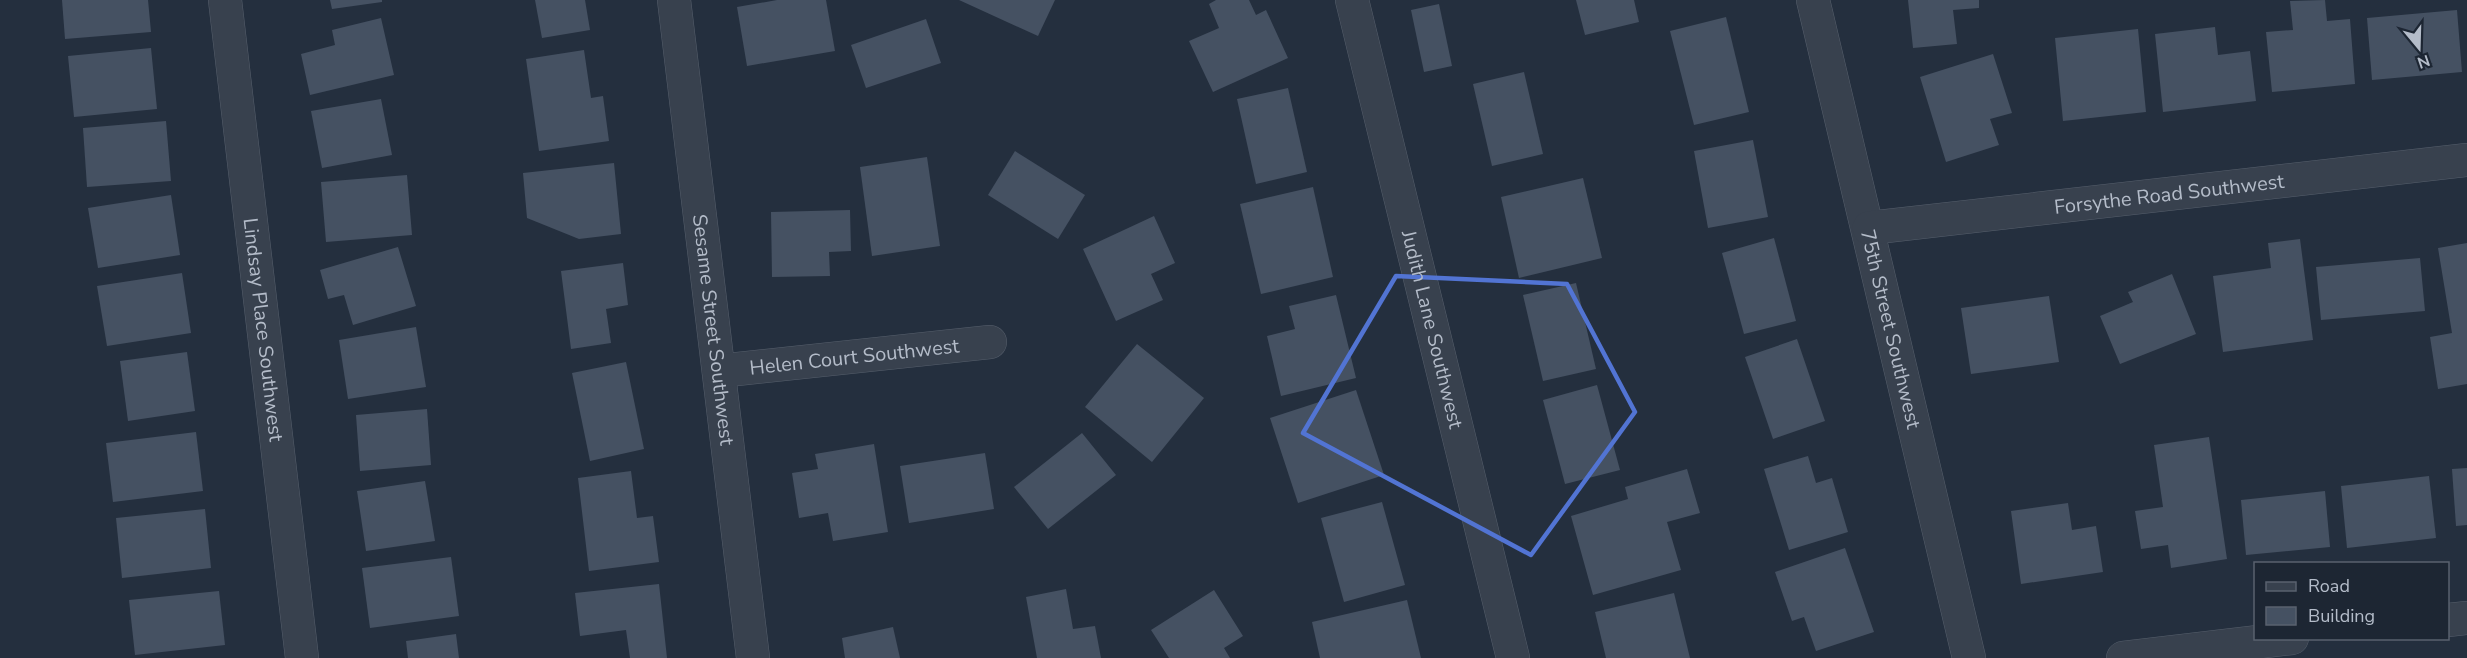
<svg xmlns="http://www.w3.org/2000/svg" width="2467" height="658" font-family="'Nunito Sans',sans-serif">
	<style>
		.building { fill: #455162 }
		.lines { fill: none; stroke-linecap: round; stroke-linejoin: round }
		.minor-casing { stroke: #565f6c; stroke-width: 34 }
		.minor { stroke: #38414e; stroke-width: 33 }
		.marked { fill: none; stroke: #5274d3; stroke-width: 4.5; stroke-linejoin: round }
		.labels { text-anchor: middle; stroke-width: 5; stroke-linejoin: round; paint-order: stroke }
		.street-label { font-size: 20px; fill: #b4bcc9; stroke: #1d2633 }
	</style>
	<rect width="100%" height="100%" fill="#242f3e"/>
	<!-- building -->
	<g class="building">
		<path d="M 62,0 L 148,0 L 151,32 L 65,39 Z"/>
		<path d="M 330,0 L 382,0 L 382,2 L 332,9 Z"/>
		<path d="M 535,0 L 585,0 L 590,30 L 542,38 Z"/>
		<path d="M 777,0 L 826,0 L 835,51 L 747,66 L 737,7 Z"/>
		<path d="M 959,0 L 1055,0 L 1038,36 Z"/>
		<path d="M 1216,0 L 1249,0 L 1256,15 L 1266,10 L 1288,58 L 1213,92 L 1189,41 L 1219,28 L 1209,4 Z"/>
		<path d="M 1576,0 L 1634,0 L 1639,22 L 1585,35 Z"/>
		<path d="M 1908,0 L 1979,0 L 1979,8 L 1953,10 L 1957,44 L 1913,48 Z"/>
		<path d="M 2325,0 L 2327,21 L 2350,19 L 2355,84 L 2272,92 L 2266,32 L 2293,30 L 2290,1 Z"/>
		<path d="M 1439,4 L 1452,66 L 1424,72 L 1411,10 Z"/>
		<path d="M 2457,10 L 2462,72 L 2372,80 L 2367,18 Z"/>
		<path d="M 1726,17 L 1749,112 L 1694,125 L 1670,31 Z"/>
		<path d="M 381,18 L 394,75 L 310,95 L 301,54 L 335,45 L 332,30 Z"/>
		<path d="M 926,19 L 941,63 L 866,88 L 851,45 Z"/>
		<path d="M 2215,27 L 2218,55 L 2250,51 L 2256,101 L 2163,112 L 2155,34 Z"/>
		<path d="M 2138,29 L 2146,112 L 2063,121 L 2055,38 Z"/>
		<path d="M 151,48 L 157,109 L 74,117 L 68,56 Z"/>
		<path d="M 584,50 L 591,98 L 603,96 L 609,141 L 539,151 L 526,59 Z"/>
		<path d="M 1993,54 L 2012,113 L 1990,119 L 1999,145 L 1946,162 L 1920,77 Z"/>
		<path d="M 1524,72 L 1543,154 L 1492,166 L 1473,84 Z"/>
		<path d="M 1288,88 L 1307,172 L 1256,184 L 1237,99 Z"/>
		<path d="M 381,99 L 392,155 L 322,168 L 311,111 Z"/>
		<path d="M 166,121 L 171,181 L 87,187 L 83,128 Z"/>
		<path d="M 1753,140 L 1768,217 L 1708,228 L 1694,151 Z"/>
		<path d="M 1015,151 L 1085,195 L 1058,239 L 988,195 Z"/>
		<path d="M 927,157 L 940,246 L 872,256 L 860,167 Z"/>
		<path d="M 614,163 L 621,234 L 579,239 L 527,218 L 523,173 Z"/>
		<path d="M 407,175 L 412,235 L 326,242 L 321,182 Z"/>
		<path d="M 1583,178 L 1602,258 L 1519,278 L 1501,197 Z"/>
		<path d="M 1313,187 L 1333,277 L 1261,294 L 1240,204 Z"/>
		<path d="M 171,195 L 180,255 L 98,268 L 88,208 Z"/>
		<path d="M 850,210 L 851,251 L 829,252 L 830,276 L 772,277 L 771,212 Z"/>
		<path d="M 1154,216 L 1175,263 L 1151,274 L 1163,300 L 1116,321 L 1083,249 Z"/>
		<path d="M 1774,238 L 1796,321 L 1744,334 L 1722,253 Z"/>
		<path d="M 2300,239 L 2313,340 L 2223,352 L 2213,276 L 2271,268 L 2268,243 Z"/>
		<path d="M 2467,243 L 2467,384 L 2438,389 L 2430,337 L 2452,333 L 2438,248 Z"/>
		<path d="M 398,247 L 416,306 L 353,325 L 344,295 L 328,299 L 320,270 Z"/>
		<path d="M 2420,258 L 2425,311 L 2321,320 L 2316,267 Z"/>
		<path d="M 623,263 L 628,305 L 606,309 L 611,343 L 571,349 L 561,271 Z"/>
		<path d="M 182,273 L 191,333 L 107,346 L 97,286 Z"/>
		<path d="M 2172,274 L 2196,334 L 2120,364 L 2100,316 L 2133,302 L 2128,292 Z"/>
		<path d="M 1576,283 L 1596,369 L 1543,381 L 1523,295 Z"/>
		<path d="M 1336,295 L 1356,378 L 1281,396 L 1267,336 L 1295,329 L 1289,306 Z"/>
		<path d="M 2049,296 L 2059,362 L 1971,374 L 1961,308 Z"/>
		<path d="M 416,327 L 426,387 L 348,399 L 339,340 Z"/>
		<path d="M 1797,339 L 1825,421 L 1773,439 L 1745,357 Z"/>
		<path d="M 1137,344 L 1204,398 L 1152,462 L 1085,407 Z"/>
		<path d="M 187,352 L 195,411 L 128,421 L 120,361 Z"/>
		<path d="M 626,362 L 644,449 L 590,461 L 572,373 Z"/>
		<path d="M 1597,385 L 1620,470 L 1565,484 L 1543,400 Z"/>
		<path d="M 1356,390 L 1384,475 L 1298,503 L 1270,418 Z"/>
		<path d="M 427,409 L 431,465 L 360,471 L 356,415 Z"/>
		<path d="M 196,432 L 203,491 L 113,502 L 106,443 Z"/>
		<path d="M 1082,433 L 1116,475 L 1048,529 L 1014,487 Z"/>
		<path d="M 2209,437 L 2227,559 L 2171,568 L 2168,545 L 2141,549 L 2135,511 L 2163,507 L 2154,445 Z"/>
		<path d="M 874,444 L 888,532 L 833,541 L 828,513 L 799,518 L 792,473 L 818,469 L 815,454 Z"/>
		<path d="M 985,453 L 994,509 L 909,523 L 900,466 Z"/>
		<path d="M 1808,456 L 1816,483 L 1832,478 L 1848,532 L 1789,550 L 1764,469 Z"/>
		<path d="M 2467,468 L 2467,525 L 2456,526 L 2452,469 Z"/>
		<path d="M 1687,469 L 1700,513 L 1667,522 L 1681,570 L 1593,595 L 1571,516 L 1628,499 L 1625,487 Z"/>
		<path d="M 631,471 L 637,518 L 653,516 L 659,562 L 589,571 L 578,478 Z"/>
		<path d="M 2429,476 L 2436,538 L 2347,548 L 2341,486 Z"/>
		<path d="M 425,481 L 435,541 L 366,551 L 357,491 Z"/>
		<path d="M 2325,491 L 2330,547 L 2246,555 L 2241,500 Z"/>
		<path d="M 1382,502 L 1405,585 L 1344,602 L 1321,518 Z"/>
		<path d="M 2068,503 L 2072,530 L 2096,526 L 2103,572 L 2021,584 L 2011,511 Z"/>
		<path d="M 205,509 L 211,568 L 122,578 L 116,518 Z"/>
		<path d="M 1845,548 L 1874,632 L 1816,651 L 1804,617 L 1792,621 L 1775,572 Z"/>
		<path d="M 451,557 L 459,616 L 370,628 L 362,568 Z"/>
		<path d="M 659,584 L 667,658 L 630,658 L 626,630 L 580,636 L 575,593 Z"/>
		<path d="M 1066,589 L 1073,629 L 1095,626 L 1101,658 L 1037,658 L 1026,597 Z"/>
		<path d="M 1214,590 L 1243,636 L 1224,648 L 1230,658 L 1169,658 L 1151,630 Z"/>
		<path d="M 219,591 L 225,645 L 135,655 L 129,600 Z"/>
		<path d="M 1674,593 L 1690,658 L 1606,658 L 1595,612 Z"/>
		<path d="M 1407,600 L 1421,658 L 1320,658 L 1312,622 Z"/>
		<path d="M 893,627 L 900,658 L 845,658 L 842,638 Z"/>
		<path d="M 456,634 L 459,658 L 408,658 L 406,641 Z"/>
	</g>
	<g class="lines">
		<!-- minor casing -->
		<g class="minor-casing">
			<g id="minor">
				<path id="s1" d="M 225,0 L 302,658"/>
				<path id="s2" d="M 674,0 L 753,658"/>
				<path id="s3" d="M 1352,0 L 1513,658"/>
				<path id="s4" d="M 1813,0 L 1969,658"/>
				<path id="s5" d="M 1869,228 L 2467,160"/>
				<path id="s6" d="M 719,371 L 990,342"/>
				<path d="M 2448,620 L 2467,618"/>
				<path d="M 2123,658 L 2292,638"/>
			</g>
		</g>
		<!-- minor -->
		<use href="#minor" class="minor"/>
	</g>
	<!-- marked area -->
	<path class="marked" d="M 1396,276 L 1567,284 L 1635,412 L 1531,555 L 1303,433 Z"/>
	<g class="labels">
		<!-- street labels -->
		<g class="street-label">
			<text dy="7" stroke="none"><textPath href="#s5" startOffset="302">Forsythe Road Southwest</textPath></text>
			<text dy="7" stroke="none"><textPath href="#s1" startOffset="332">Lindsay Place Southwest</textPath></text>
			<text dy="7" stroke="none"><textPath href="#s2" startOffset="332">Sesame Street Southwest</textPath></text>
			<text dy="7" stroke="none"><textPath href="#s3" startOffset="339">Judith Lane Southwest</textPath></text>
			<text dy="7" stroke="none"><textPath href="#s4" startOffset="338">75th Street Southwest</textPath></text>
			<text dy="7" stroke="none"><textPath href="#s6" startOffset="136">Helen Court Southwest</textPath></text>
		</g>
	</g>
	<!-- legend -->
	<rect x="2254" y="562" width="195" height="78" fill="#1d2633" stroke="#59626f" stroke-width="1.5"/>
	<rect x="2266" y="582" width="30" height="9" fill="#38414e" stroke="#59626f" stroke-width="1.5"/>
	<text x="2308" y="592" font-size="18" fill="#b4bcc9">Road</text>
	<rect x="2266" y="607" width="30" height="18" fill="#455162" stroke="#59626f" stroke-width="1.5"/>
	<text x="2308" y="622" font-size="18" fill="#b4bcc9">Building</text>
	<!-- north arrow -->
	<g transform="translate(2419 48) rotate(161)" stroke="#1d2633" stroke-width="4.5" paint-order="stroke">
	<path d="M0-4.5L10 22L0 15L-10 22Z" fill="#b4bcc9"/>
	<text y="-9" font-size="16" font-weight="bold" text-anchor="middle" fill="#b4bcc9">N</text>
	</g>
</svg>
